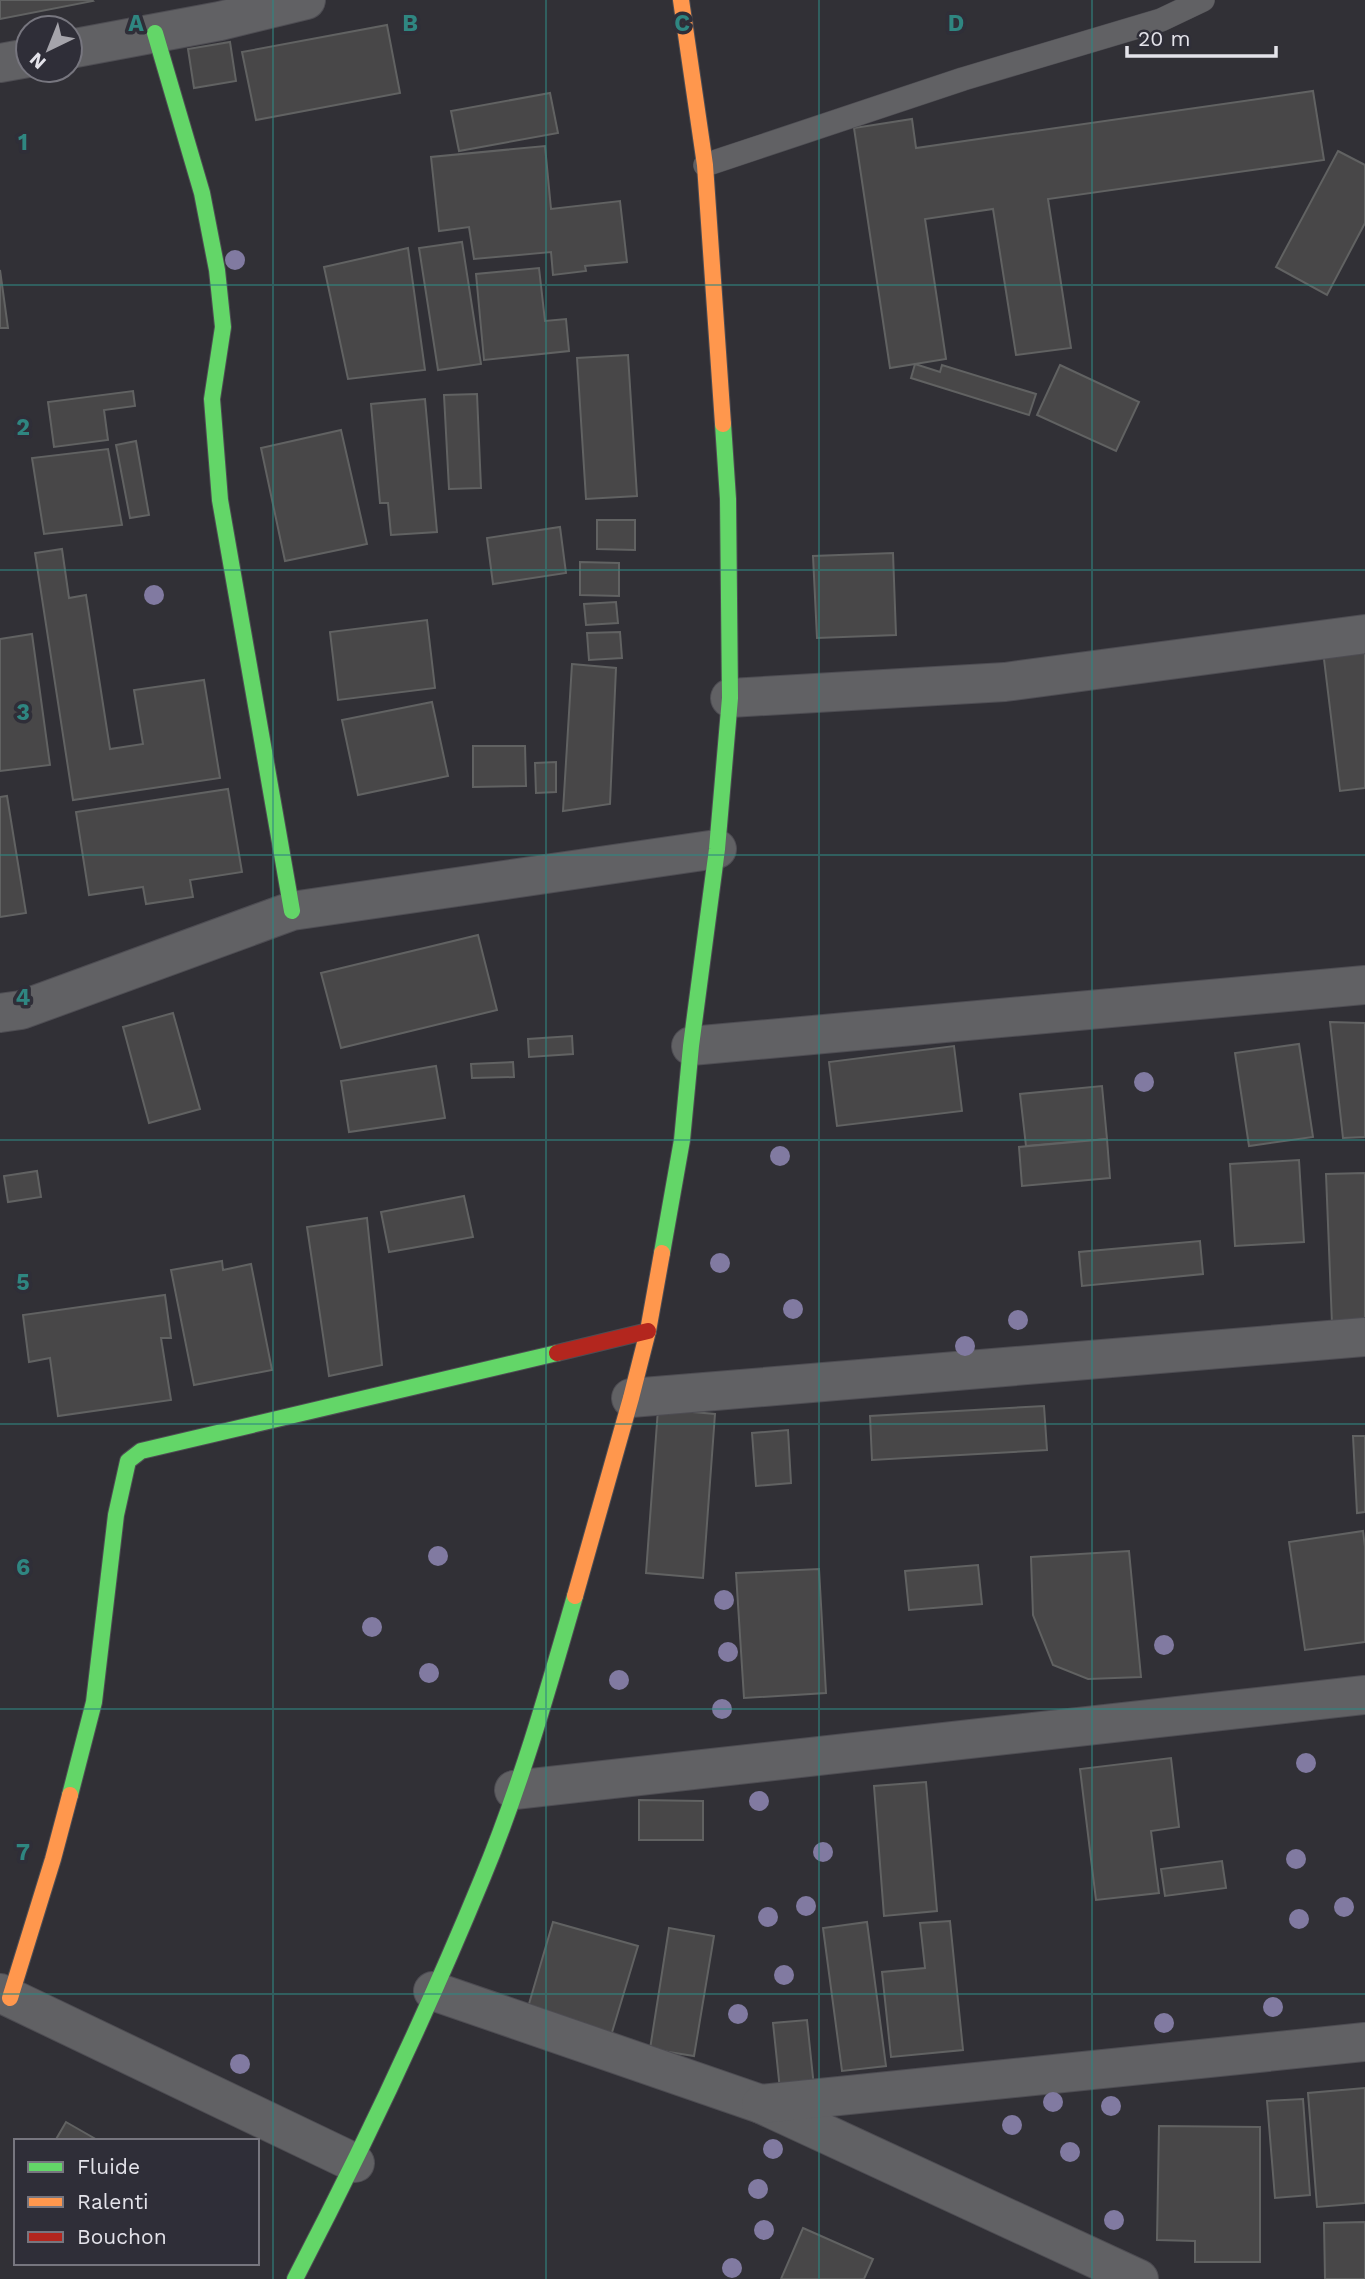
<svg xmlns="http://www.w3.org/2000/svg" width="1365" height="2279" font-family="'Work Sans',sans-serif">
	<style>
		.building { fill: #484748; stroke: #616262; stroke-width: 2 }
		.lines { fill: none; stroke-linecap: round; stroke-linejoin: round }
		.lane-casing { stroke: #4e4d53; stroke-width: 24 }
		.street-casing { stroke: #4e4d53; stroke-width: 40 }
		.fast-casing { stroke: #4e4d53; stroke-width: 18 }
		.slow-casing { stroke: #4e4d53; stroke-width: 18 }
		.jam-casing { stroke: #4e4d53; stroke-width: 18 }
		.lane { stroke: #616164; stroke-width: 23 }
		.street { stroke: #616164; stroke-width: 38 }
		.fast { stroke: #63d668; stroke-width: 16 }
		.slow { stroke: #ff974d; stroke-width: 16 }
		.jam { stroke: #b3261e; stroke-width: 16 }
		.tree { fill: #817aa1 }
		.grid { fill: none; stroke: #2f8681; stroke-width: 2; stroke-opacity: 0.55 }
		.grid-label { font-size: 23px; text-anchor: middle; font-weight: bold; fill: #2f8681; stroke: #2f2e38; stroke-width: 7; stroke-linejoin: round; paint-order: stroke }
	</style>
	<rect width="100%" height="100%" fill="#313036"/>
	<!-- building -->
	<g class="building">
		<path d="M 0,0 L 92,0 L 93,1 L 0,19 Z"/>
		<path d="M 387,25 L 400,93 L 256,120 L 242,52 Z"/>
		<path d="M 230,42 L 236,81 L 194,88 L 188,49 Z"/>
		<path d="M 1313,91 L 1324,160 L 1048,199 L 1071,348 L 1016,355 L 993,209 L 925,219 L 946,359 L 890,368 L 854,128 L 912,119 L 916,148 Z"/>
		<path d="M 550,93 L 558,133 L 459,151 L 451,111 Z"/>
		<path d="M 545,146 L 551,209 L 620,201 L 627,262 L 585,266 L 586,271 L 553,275 L 551,252 L 474,259 L 469,227 L 439,231 L 431,157 Z"/>
		<path d="M 1338,151 L 1365,165 L 1365,223 L 1327,295 L 1276,267 Z"/>
		<path d="M 462,242 L 481,364 L 438,370 L 419,248 Z"/>
		<path d="M 408,248 L 425,370 L 348,379 L 324,267 Z"/>
		<path d="M 539,268 L 545,321 L 566,319 L 569,351 L 484,360 L 476,274 Z"/>
		<path d="M 0,270 L 8,328 L 0,328 Z"/>
		<path d="M 628,355 L 637,496 L 586,499 L 577,358 Z"/>
		<path d="M 915,364 L 940,372 L 942,365 L 1036,394 L 1029,415 L 911,378 Z"/>
		<path d="M 1060,365 L 1139,402 L 1116,451 L 1037,415 Z"/>
		<path d="M 133,391 L 135,406 L 104,410 L 108,440 L 54,447 L 48,402 Z"/>
		<path d="M 477,394 L 481,488 L 449,489 L 444,395 Z"/>
		<path d="M 425,399 L 437,532 L 391,535 L 388,503 L 380,503 L 371,404 Z"/>
		<path d="M 341,430 L 367,544 L 285,561 L 261,448 Z"/>
		<path d="M 136,441 L 149,515 L 130,518 L 116,445 Z"/>
		<path d="M 108,449 L 122,525 L 44,534 L 32,458 Z"/>
		<path d="M 597,520 L 635,520 L 635,550 L 597,549 Z"/>
		<path d="M 560,527 L 566,573 L 493,584 L 487,538 Z"/>
		<path d="M 62,549 L 69,598 L 86,595 L 110,749 L 143,744 L 134,690 L 204,680 L 220,778 L 73,800 L 35,553 Z"/>
		<path d="M 893,553 L 896,635 L 817,638 L 813,556 Z"/>
		<path d="M 580,562 L 619,563 L 619,596 L 580,595 Z"/>
		<path d="M 616,602 L 618,623 L 586,625 L 584,604 Z"/>
		<path d="M 427,620 L 435,688 L 338,700 L 330,632 Z"/>
		<path d="M 620,632 L 622,658 L 589,660 L 587,633 Z"/>
		<path d="M 32,634 L 50,765 L 0,771 L 0,639 Z"/>
		<path d="M 1365,647 L 1365,788 L 1340,791 L 1323,651 Z"/>
		<path d="M 572,664 L 616,668 L 610,804 L 563,811 Z"/>
		<path d="M 432,702 L 448,776 L 358,795 L 342,720 Z"/>
		<path d="M 473,746 L 525,746 L 526,786 L 473,787 Z"/>
		<path d="M 556,762 L 556,792 L 536,793 L 535,763 Z"/>
		<path d="M 228,789 L 242,872 L 190,880 L 193,897 L 146,904 L 143,887 L 89,895 L 76,812 Z"/>
		<path d="M 7,796 L 26,913 L 0,917 L 0,797 Z"/>
		<path d="M 478,935 L 497,1010 L 341,1048 L 321,973 Z"/>
		<path d="M 173,1013 L 200,1109 L 149,1123 L 123,1027 Z"/>
		<path d="M 1330,1022 L 1365,1023 L 1365,1137 L 1343,1138 Z"/>
		<path d="M 572,1036 L 573,1054 L 529,1057 L 528,1039 Z"/>
		<path d="M 1299,1044 L 1313,1137 L 1249,1146 L 1235,1053 Z"/>
		<path d="M 954,1046 L 962,1111 L 837,1126 L 829,1062 Z"/>
		<path d="M 513,1062 L 514,1077 L 472,1078 L 471,1064 Z"/>
		<path d="M 436,1066 L 445,1118 L 349,1132 L 341,1081 Z"/>
		<path d="M 1102,1086 L 1107,1139 L 1026,1146 L 1020,1094 Z"/>
		<path d="M 1107,1139 L 1110,1178 L 1022,1186 L 1019,1147 Z"/>
		<path d="M 1299,1160 L 1304,1242 L 1235,1246 L 1230,1164 Z"/>
		<path d="M 37,1171 L 41,1197 L 8,1202 L 4,1176 Z"/>
		<path d="M 1365,1173 L 1365,1324 L 1332,1324 L 1326,1174 Z"/>
		<path d="M 464,1196 L 473,1237 L 389,1252 L 381,1212 Z"/>
		<path d="M 367,1218 L 382,1365 L 329,1376 L 307,1227 Z"/>
		<path d="M 1200,1241 L 1203,1274 L 1082,1286 L 1079,1252 Z"/>
		<path d="M 222,1261 L 223,1270 L 251,1264 L 272,1370 L 194,1385 L 171,1270 Z"/>
		<path d="M 165,1295 L 171,1338 L 161,1338 L 171,1400 L 58,1416 L 50,1358 L 29,1362 L 23,1315 Z"/>
		<path d="M 1044,1406 L 1047,1450 L 872,1460 L 870,1416 Z"/>
		<path d="M 658,1409 L 715,1414 L 703,1578 L 646,1573 Z"/>
		<path d="M 788,1430 L 791,1483 L 756,1486 L 752,1433 Z"/>
		<path d="M 1353,1436 L 1365,1436 L 1365,1512 L 1357,1513 Z"/>
		<path d="M 1363,1531 L 1365,1547 L 1365,1642 L 1305,1650 L 1289,1542 Z"/>
		<path d="M 1129,1551 L 1141,1677 L 1088,1679 L 1053,1665 L 1033,1615 L 1031,1557 Z"/>
		<path d="M 978,1565 L 982,1604 L 909,1610 L 905,1571 Z"/>
		<path d="M 819,1569 L 826,1693 L 744,1698 L 736,1573 Z"/>
		<path d="M 1171,1758 L 1179,1827 L 1151,1831 L 1159,1893 L 1096,1900 L 1080,1769 Z"/>
		<path d="M 926,1782 L 937,1911 L 884,1916 L 874,1786 Z"/>
		<path d="M 639,1800 L 703,1801 L 703,1840 L 639,1840 Z"/>
		<path d="M 1222,1861 L 1226,1888 L 1165,1896 L 1161,1869 Z"/>
		<path d="M 950,1921 L 963,2050 L 891,2057 L 882,1972 L 925,1968 L 920,1923 Z"/>
		<path d="M 553,1922 L 638,1946 L 610,2039 L 526,2014 Z"/>
		<path d="M 867,1922 L 886,2066 L 842,2071 L 823,1928 Z"/>
		<path d="M 669,1928 L 714,1936 L 694,2056 L 650,2049 Z"/>
		<path d="M 807,2020 L 814,2087 L 780,2090 L 773,2023 Z"/>
		<path d="M 1365,2088 L 1365,2203 L 1317,2207 L 1308,2093 Z"/>
		<path d="M 1303,2099 L 1310,2195 L 1275,2198 L 1267,2101 Z"/>
		<path d="M 66,2122 L 99,2141 L 55,2141 Z"/>
		<path d="M 1159,2126 L 1260,2127 L 1260,2262 L 1195,2262 L 1195,2241 L 1157,2240 Z"/>
		<path d="M 1365,2222 L 1365,2279 L 1325,2279 L 1324,2223 Z"/>
		<path d="M 803,2228 L 873,2259 L 864,2279 L 781,2279 Z"/>
	</g>
	<g class="lines">
		<!-- lane casing -->
		<g class="lane-casing">
			<path id="lane" d="M 705,165 L 963,79 L 1161,20 L 1203,0"/>
		</g>
		<!-- street casing -->
		<g class="street-casing">
			<g id="street">
				<path d="M 70,49 L 220,21 L 306,0"/>
				<path d="M 0,63 L 28,58"/>
				<path d="M 730,698 L 1005,682 L 1365,634"/>
				<path d="M 0,1013 L 21,1010 L 292,911 L 717,849"/>
				<path d="M 691,1046 L 1365,985"/>
				<path d="M 631,1398 L 1365,1337"/>
				<path d="M 514,1790 L 1365,1695"/>
				<path d="M 433,1991 L 761,2104 L 1139,2279"/>
				<path d="M 0,1993 L 355,2163"/>
				<path d="M 761,2104 L 1365,2042"/>
			</g>
		</g>
		<!-- fast casing -->
		<g class="fast-casing">
			<g id="fast">
				<path d="M 155,33 L 202,193 L 217,270 L 223,327 L 212,399 L 220,500 L 292,911"/>
				<path d="M 662,1253 L 682,1140 L 691,1046 L 717,849 L 730,698 L 728,499 L 723,424"/>
				<path d="M 70,1795 L 94,1702 L 116,1515 L 128,1461 L 141,1451 L 557,1353"/>
				<path d="M 295,2279 C 363,2148 426,2015 482,1879 C 520,1788 548,1690 575,1596"/>
			</g>
		</g>
		<!-- slow casing -->
		<g class="slow-casing">
			<g id="slow">
				<path d="M 681,0 L 705,165 L 723,424"/>
				<path d="M 575,1596 L 631,1398 L 648,1331 L 662,1253"/>
				<path d="M 10,1998 L 53,1859 L 70,1795"/>
			</g>
		</g>
		<!-- jam casing -->
		<g class="jam-casing">
			<path id="jam" d="M 557,1353 L 648,1331"/>
		</g>
		<!-- lane -->
		<use href="#lane" class="lane"/>
		<!-- street -->
		<use href="#street" class="street"/>
		<!-- fast -->
		<use href="#fast" class="fast"/>
		<!-- slow -->
		<use href="#slow" class="slow"/>
		<!-- jam -->
		<use href="#jam" class="jam"/>
	</g>
	<!-- trees -->
	<g class="tree">
		<circle cx="235" cy="260" r="10"/>
		<circle cx="154" cy="595" r="10"/>
		<circle cx="1144" cy="1082" r="10"/>
		<circle cx="780" cy="1156" r="10"/>
		<circle cx="720" cy="1263" r="10"/>
		<circle cx="793" cy="1309" r="10"/>
		<circle cx="1018" cy="1320" r="10"/>
		<circle cx="965" cy="1346" r="10"/>
		<circle cx="438" cy="1556" r="10"/>
		<circle cx="724" cy="1600" r="10"/>
		<circle cx="372" cy="1627" r="10"/>
		<circle cx="1164" cy="1645" r="10"/>
		<circle cx="728" cy="1652" r="10"/>
		<circle cx="429" cy="1673" r="10"/>
		<circle cx="619" cy="1680" r="10"/>
		<circle cx="722" cy="1709" r="10"/>
		<circle cx="1306" cy="1763" r="10"/>
		<circle cx="759" cy="1801" r="10"/>
		<circle cx="823" cy="1852" r="10"/>
		<circle cx="1296" cy="1859" r="10"/>
		<circle cx="806" cy="1906" r="10"/>
		<circle cx="1344" cy="1907" r="10"/>
		<circle cx="768" cy="1917" r="10"/>
		<circle cx="1299" cy="1919" r="10"/>
		<circle cx="784" cy="1975" r="10"/>
		<circle cx="1273" cy="2007" r="10"/>
		<circle cx="738" cy="2014" r="10"/>
		<circle cx="1164" cy="2023" r="10"/>
		<circle cx="240" cy="2064" r="10"/>
		<circle cx="1053" cy="2102" r="10"/>
		<circle cx="1111" cy="2106" r="10"/>
		<circle cx="1012" cy="2125" r="10"/>
		<circle cx="773" cy="2149" r="10"/>
		<circle cx="1070" cy="2152" r="10"/>
		<circle cx="758" cy="2189" r="10"/>
		<circle cx="1114" cy="2220" r="10"/>
		<circle cx="764" cy="2230" r="10"/>
		<circle cx="732" cy="2268" r="10"/>
	</g>
	<!-- grid -->
	<path class="grid" d="M 273,0 L 273,2279M 546,0 L 546,2279M 819,0 L 819,2279M 1092,0 L 1092,2279M 0,285 L 1365,285M 0,570 L 1365,570M 0,855 L 1365,855M 0,1140 L 1365,1140M 0,1424 L 1365,1424M 0,1709 L 1365,1709M 0,1994 L 1365,1994"/>
	<g class="grid-label">
		<text x="136" y="31">A</text>
		<text x="410" y="31">B</text>
		<text x="682" y="31">C</text>
		<text x="956" y="31">D</text>
		<text x="23" y="150">1</text>
		<text x="23" y="435">2</text>
		<text x="23" y="720">3</text>
		<text x="23" y="1005">4</text>
		<text x="23" y="1290">5</text>
		<text x="23" y="1575">6</text>
		<text x="23" y="1860">7</text>
	</g>
	<!-- legend -->
	<rect x="14" y="2139" width="245" height="126" fill="#2f2e38" stroke="#77767f" stroke-width="2"/>
	<rect x="28" y="2162" width="35" height="10" fill="#63d668" stroke="#77767f" stroke-width="2"/>
	<text x="77" y="2174" font-size="21" fill="#e4e3ea">Fluide</text>
	<rect x="28" y="2197" width="35" height="10" fill="#ff974d" stroke="#77767f" stroke-width="2"/>
	<text x="77" y="2209" font-size="21" fill="#e4e3ea">Ralenti</text>
	<rect x="28" y="2232" width="35" height="10" fill="#b3261e" stroke="#77767f" stroke-width="2"/>
	<text x="77" y="2244" font-size="21" fill="#e4e3ea">Bouchon</text>
	<!-- north arrow -->
	<g transform="translate(49 49) rotate(223)"><circle r="33" fill="#2f2e38" stroke="#77767f" stroke-width="2"/>
	<path d="M0-5L12 26L0 18L-12 26Z" fill="#a5a4ab"/>
	<text y="-10" font-size="19" font-weight="bold" text-anchor="middle" fill="#e4e3ea">N</text>
	</g>
	<!-- scale -->
	<path d="M1127 46v10h149v-10" fill="none" stroke="#e4e3ea" stroke-width="3.5"/>
	<text x="1138" y="46" font-size="21" fill="#e4e3ea" stroke="#2f2e38" stroke-width="5" paint-order="stroke">20 m</text>
</svg>
